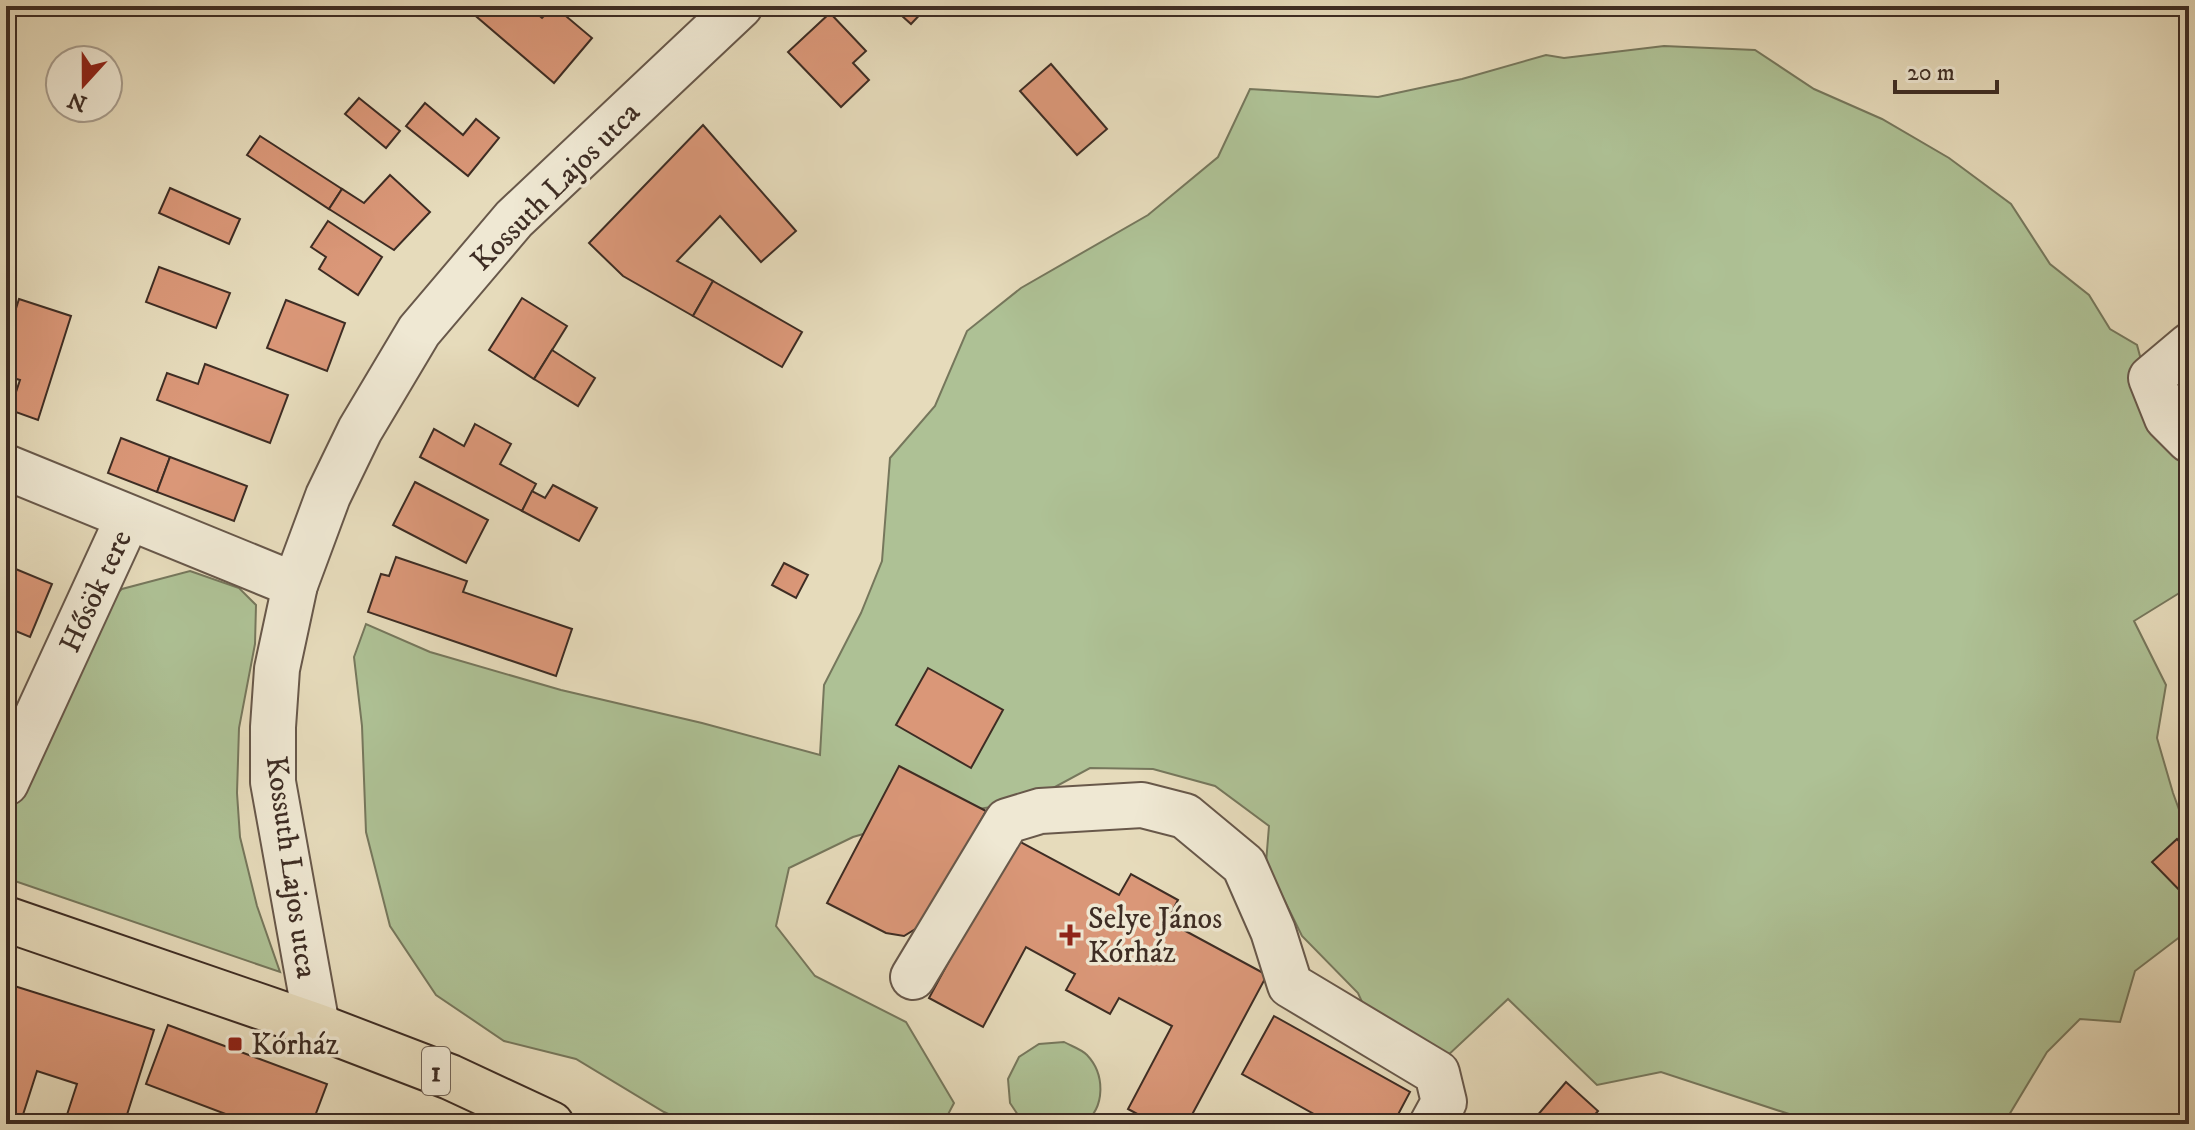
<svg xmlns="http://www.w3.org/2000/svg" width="2195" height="1130" font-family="'IM FELL DW Pica',serif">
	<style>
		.green { fill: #aec195; stroke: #76775c; stroke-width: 2 }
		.building { fill: #da9778; stroke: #3e2d24; stroke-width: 2 }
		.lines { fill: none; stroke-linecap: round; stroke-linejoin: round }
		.minor-casing { stroke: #68584a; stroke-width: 48 }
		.major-casing { stroke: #3e2d24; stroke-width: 48 }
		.minor { stroke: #efe8d3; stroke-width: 44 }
		.major { stroke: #e6dbbb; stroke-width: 44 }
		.poi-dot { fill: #8f2418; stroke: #efe8d3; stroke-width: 3 }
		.labels { text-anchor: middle; stroke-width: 7; stroke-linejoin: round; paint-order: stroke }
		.shield { fill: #efe8d3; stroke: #736558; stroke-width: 2 }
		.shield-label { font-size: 28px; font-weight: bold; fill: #3e2d24 }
		.street-label { font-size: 30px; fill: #3e2d24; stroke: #efe8d3 }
		.poi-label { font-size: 30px; fill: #3e2d24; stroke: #efe8d3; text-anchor: start }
	</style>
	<rect width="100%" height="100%" fill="#e6dbbb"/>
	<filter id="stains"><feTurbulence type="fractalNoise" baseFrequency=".0025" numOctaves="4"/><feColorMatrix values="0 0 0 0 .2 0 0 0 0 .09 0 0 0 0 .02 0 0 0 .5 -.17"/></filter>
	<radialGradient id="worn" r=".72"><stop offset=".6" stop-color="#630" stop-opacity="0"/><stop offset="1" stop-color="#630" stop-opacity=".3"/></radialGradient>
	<!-- green -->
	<g class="green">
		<path d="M 1664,46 L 1755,50 L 1814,89 L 1882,119 L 1949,158 L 2011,204 L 2050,264 L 2089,295 L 2110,329 L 2137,345 L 2151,397 L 2189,455 L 2189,587 L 2134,621 L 2166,685 L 2157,738 L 2173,793 L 2189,837 L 2189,882 L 2181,936 L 2135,971 L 2120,1022 L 2080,1019 L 2047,1052 L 2009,1115 L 1996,1124 L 1804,1124 L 1795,1116 L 1661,1072 L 1597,1085 L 1508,999 L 1444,1059 L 1382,1046 L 1358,993 L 1302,936 L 1266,863 L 1269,826 L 1215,786 L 1153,769 L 1090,768 L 1029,801 L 915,819 L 853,837 L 789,868 L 776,926 L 815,976 L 906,1022 L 954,1103 L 943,1124 L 690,1124 L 664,1112 L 576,1059 L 504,1041 L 436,995 L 390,926 L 366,832 L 362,726 L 354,657 L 366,624 L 430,652 L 561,690 L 702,723 L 820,755 L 824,685 L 861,613 L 882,561 L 890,458 L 935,406 L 967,331 L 1021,288 L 1148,215 L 1218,157 L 1250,89 L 1378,97 L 1462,79 L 1546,55 L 1564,58 Z"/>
		<path d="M 190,571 L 239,588 L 256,605 L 255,644 L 239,728 L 237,793 L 240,837 L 257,906 L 280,972 L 6,878 L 6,786 L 74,629 L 122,589 Z"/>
		<path d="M 1064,1042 C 1071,1046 1081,1049 1087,1055 C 1105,1074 1106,1108 1083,1124 L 1024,1124 L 1010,1103 L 1008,1079 L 1019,1057 L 1039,1044 Z"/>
	</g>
	<!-- building -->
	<g class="building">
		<path d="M 464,6 L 528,6 L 542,18 L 554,6 L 592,38 L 554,83 Z"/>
		<path d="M 891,6 L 928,6 L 911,24 Z"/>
		<path d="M 830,13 L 866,51 L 853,63 L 869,80 L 841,107 L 788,52 Z"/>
		<path d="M 1051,64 L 1107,129 L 1077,155 L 1020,91 Z"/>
		<path d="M 359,98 L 400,131 L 386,148 L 345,114 Z"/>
		<path d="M 425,103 L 463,135 L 476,119 L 499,138 L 468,176 L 406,126 Z"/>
		<path d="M 703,125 L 796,231 L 761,262 L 720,216 L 677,261 L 713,281 L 693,316 L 623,276 L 589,243 Z"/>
		<path d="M 260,136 L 342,189 L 329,209 L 247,155 Z"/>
		<path d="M 390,175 L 430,212 L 394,250 L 329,209 L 342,189 L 364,203 Z"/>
		<path d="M 170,188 L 240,219 L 229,244 L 159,213 Z"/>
		<path d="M 328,221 L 382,257 L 358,295 L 319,269 L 326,257 L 311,247 Z"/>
		<path d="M 159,267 L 230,293 L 216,328 L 146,302 Z"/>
		<path d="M 713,281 L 802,332 L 782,367 L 693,316 Z"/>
		<path d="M 522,298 L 567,326 L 534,379 L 489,350 Z"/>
		<path d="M 19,299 L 71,316 L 38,420 L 10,410 L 20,380 L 6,376 L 6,340 Z"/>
		<path d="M 286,300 L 345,323 L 327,371 L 267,348 Z"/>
		<path d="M 552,350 L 595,378 L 578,406 L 534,379 Z"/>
		<path d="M 205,364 L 288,395 L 270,443 L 157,400 L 167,373 L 198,384 Z"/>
		<path d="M 475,424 L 511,444 L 500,464 L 536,484 L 522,511 L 420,457 L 434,429 L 464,446 Z"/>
		<path d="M 121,438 L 170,457 L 157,492 L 108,473 Z"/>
		<path d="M 170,457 L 247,486 L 234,521 L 157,492 Z"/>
		<path d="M 415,482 L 488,520 L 466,563 L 393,525 Z"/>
		<path d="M 553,485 L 597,508 L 579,541 L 522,511 L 532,491 L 545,498 Z"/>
		<path d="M 396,557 L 467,581 L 463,592 L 572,629 L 556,676 L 368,612 L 381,574 L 389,576 Z"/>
		<path d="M 784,563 L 808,575 L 796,598 L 772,585 Z"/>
		<path d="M 6,565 L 52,584 L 30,637 L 6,627 Z"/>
		<path d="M 928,668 L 1003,710 L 971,768 L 896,725 Z"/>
		<path d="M 899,766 L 986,811 L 925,923 L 904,936 L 886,933 L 827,903 Z"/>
		<path d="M 1015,839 L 1119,895 L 1131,874 L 1178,900 L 1167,921 L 1267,975 L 1187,1124 L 1156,1124 L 1128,1109 L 1172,1026 L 1119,998 L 1110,1014 L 1066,990 L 1075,974 L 1026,947 L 983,1027 L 929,998 Z"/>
		<path d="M 2177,839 L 2189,852 L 2189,900 L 2152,862 Z"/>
		<path d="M 8,984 L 154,1030 L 124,1124 L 64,1124 L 77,1084 L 37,1071 L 20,1124 L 6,1124 L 6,991 Z"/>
		<path d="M 1274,1016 L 1410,1092 L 1393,1124 L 1332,1124 L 1242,1074 Z"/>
		<path d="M 168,1025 L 327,1084 L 312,1124 L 252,1124 L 146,1084 Z"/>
		<path d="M 1566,1082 L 1598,1111 L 1587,1124 L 1530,1124 Z"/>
	</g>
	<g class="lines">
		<!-- minor casing -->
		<g class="minor-casing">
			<g id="minor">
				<path d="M 2189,346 L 2151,378 L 2167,418 L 2189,440"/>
				<path d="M 6,467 L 295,585"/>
				<path d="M 6,783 L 128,518"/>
				<path d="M 913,977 L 1007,821 L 1040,811 L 1142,805 L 1185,816 L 1244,865 L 1273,931 L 1290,985 L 1437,1073 L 1444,1102 L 1432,1124"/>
				<path d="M 317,1026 L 273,782 L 273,727 L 277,669 L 295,585 L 328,496 L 360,430 L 419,331 L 514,219 L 740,6"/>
			</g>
		</g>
		<!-- major casing -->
		<g class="major-casing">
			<path id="major" d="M 6,919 L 317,1026 L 450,1077 L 551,1124"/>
		</g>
		<!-- minor -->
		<use href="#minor" class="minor"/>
		<!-- major -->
		<use href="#major" class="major"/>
	</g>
	<!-- markers -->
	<g class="poi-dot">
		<path d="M1066 923h8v8h8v8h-8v8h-8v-8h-8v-8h8z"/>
		<rect x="227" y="1036" width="16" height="16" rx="4"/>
	</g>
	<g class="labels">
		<!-- shield labels -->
		<rect class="shield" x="422" y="1047" width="28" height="48" rx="6"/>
		<g class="shield-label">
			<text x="436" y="1081">1</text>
		</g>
		<!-- street labels -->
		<g class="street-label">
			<text transform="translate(555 186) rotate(-45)" y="10">Kossuth Lajos utca</text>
			<text transform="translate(95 591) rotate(-65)" y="10">Hősök tere</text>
			<text transform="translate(292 867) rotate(82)" y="10">Kossuth Lajos utca</text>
		</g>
		<!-- poi labels -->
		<g class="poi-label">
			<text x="1088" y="928">Selye János<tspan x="1088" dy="34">Kórház</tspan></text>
			<text x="251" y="1054">Kórház</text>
		</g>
	</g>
	<!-- margin -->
	<rect width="2195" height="1130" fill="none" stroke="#e6dbbb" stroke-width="32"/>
	<rect x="8" y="8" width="2179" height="1114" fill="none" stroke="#3e2d24" stroke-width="4"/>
	<rect x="16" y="16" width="2163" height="1098" fill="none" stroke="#3e2d24" stroke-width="2"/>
	<!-- north arrow -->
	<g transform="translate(84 84) rotate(201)"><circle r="38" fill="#efe8d3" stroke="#a89d8d" stroke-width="2"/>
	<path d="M0-6L14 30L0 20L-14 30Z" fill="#8f2418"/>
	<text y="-12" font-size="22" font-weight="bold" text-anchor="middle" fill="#3e2d24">N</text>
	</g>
	<!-- scale -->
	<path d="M1895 80v12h102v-12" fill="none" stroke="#3e2d24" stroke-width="4"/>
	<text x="1907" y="80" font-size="24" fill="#3e2d24" stroke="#efe8d3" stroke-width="6" paint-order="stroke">20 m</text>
	<rect width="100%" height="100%" filter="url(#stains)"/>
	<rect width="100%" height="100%" fill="url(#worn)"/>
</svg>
